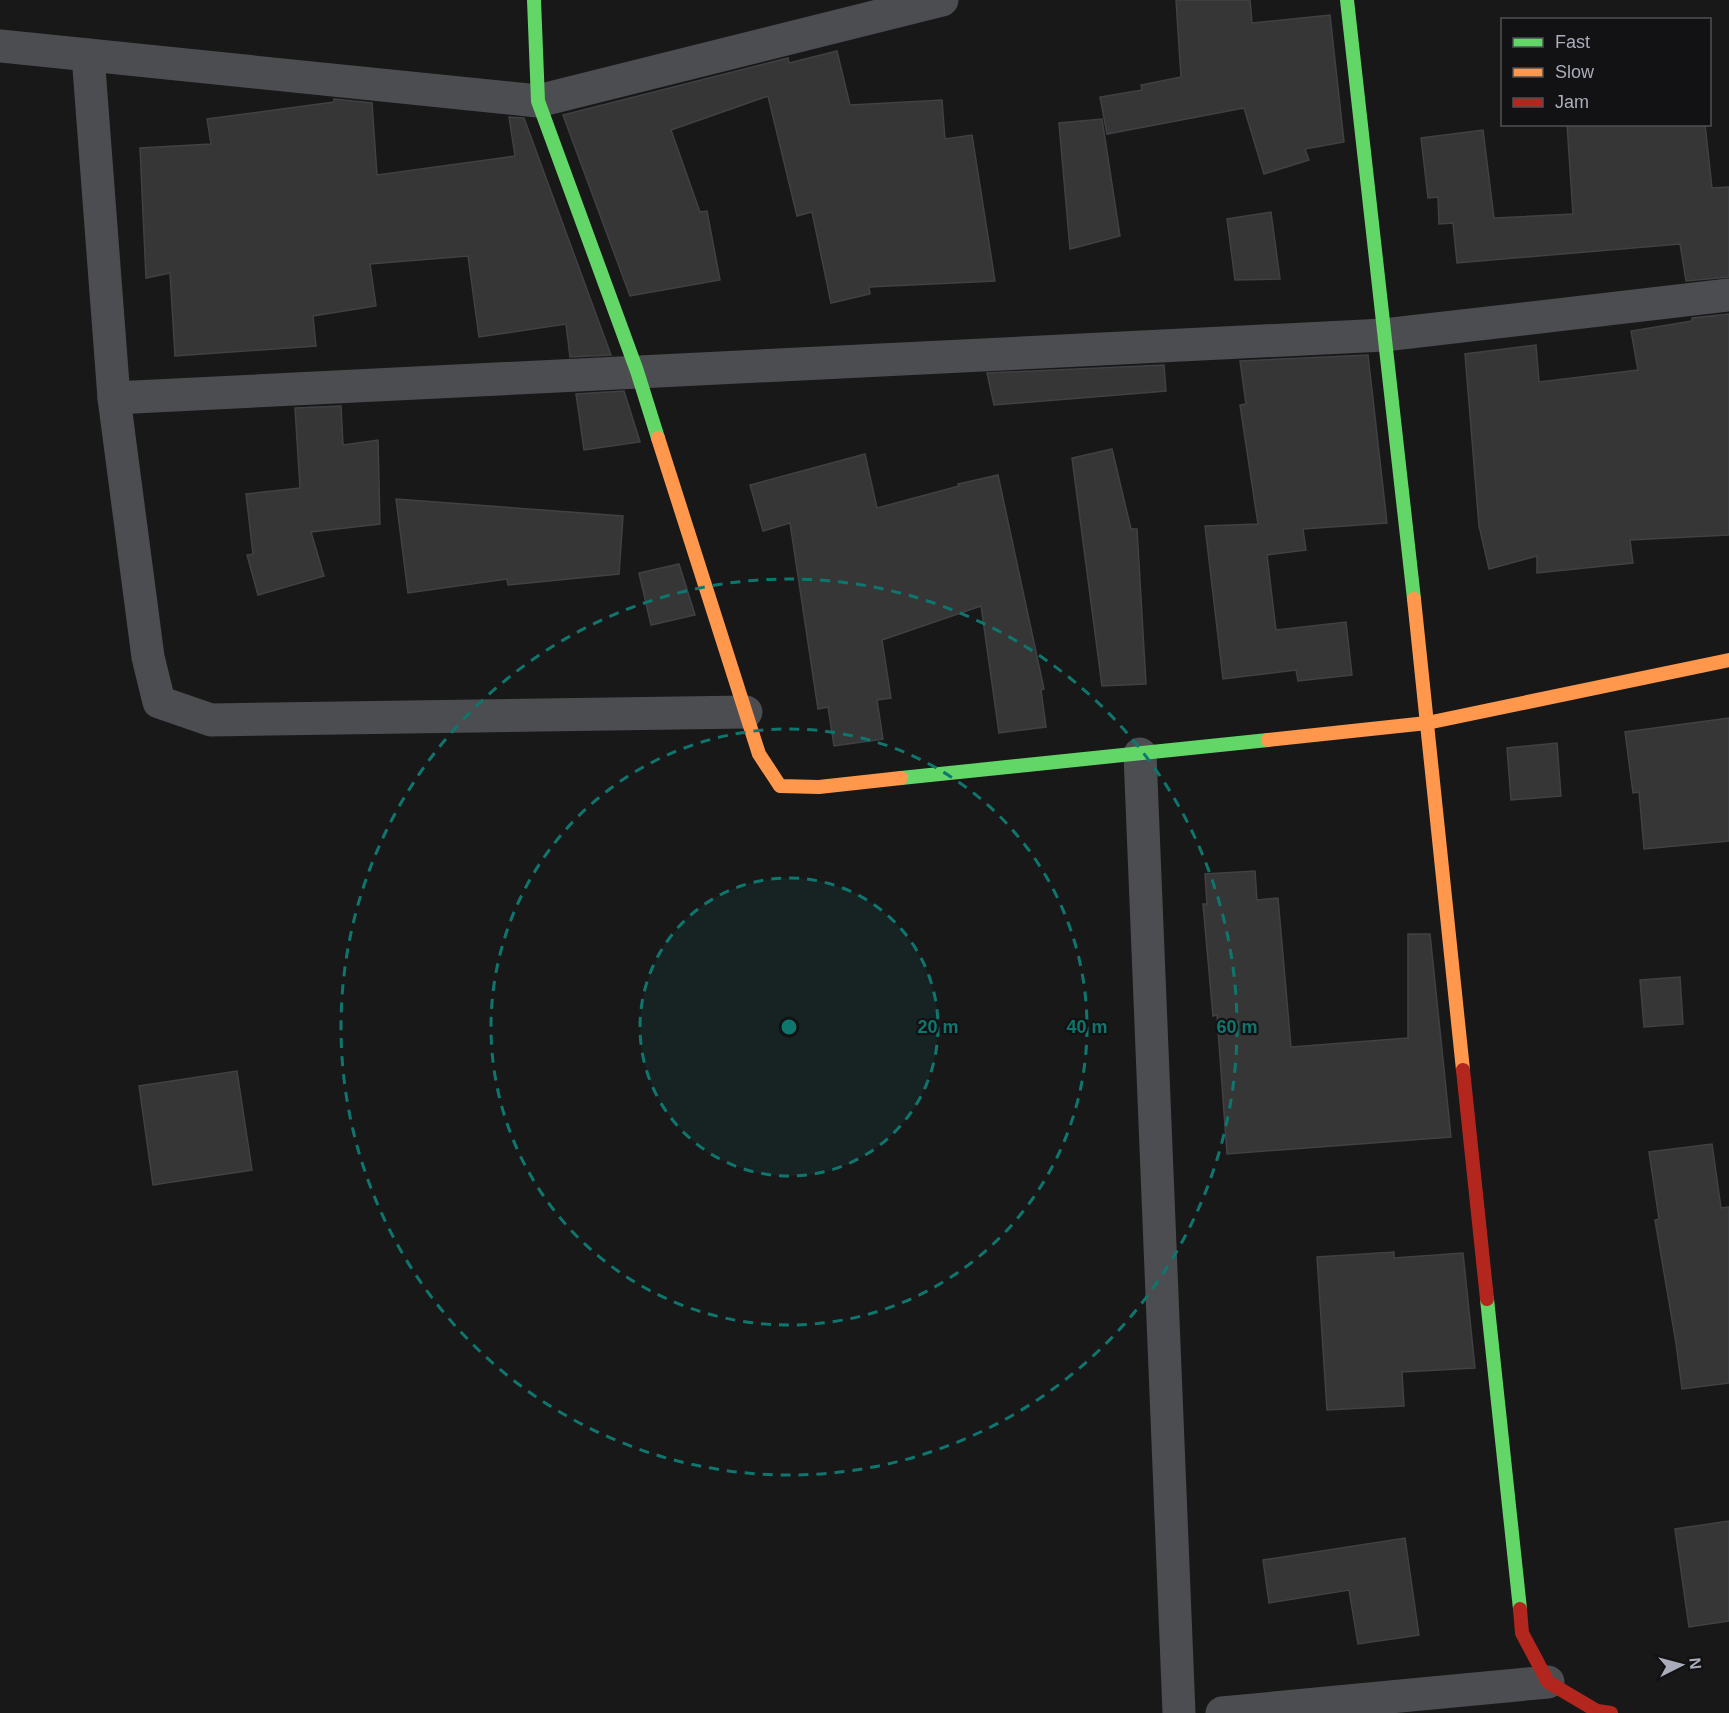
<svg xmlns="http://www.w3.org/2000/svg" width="1729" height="1713" font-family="Helvetica,sans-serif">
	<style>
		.building { fill: #363637; stroke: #404144; stroke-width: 1.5 }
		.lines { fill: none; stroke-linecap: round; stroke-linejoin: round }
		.street { stroke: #4c4d51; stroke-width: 33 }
		.fast { stroke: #63d668; stroke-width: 14 }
		.slow { stroke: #ff974d; stroke-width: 14 }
		.jam { stroke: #b3261e; stroke-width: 14 }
		.ring { fill: none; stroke: #0f766e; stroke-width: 3; stroke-dasharray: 10 8 }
		.centre { fill: #0f766e; stroke: #121214; stroke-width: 3 }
		.ring-label { font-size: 18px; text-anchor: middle; font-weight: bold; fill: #0f766e; stroke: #121214; stroke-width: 4.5; stroke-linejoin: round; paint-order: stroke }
	</style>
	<rect width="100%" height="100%" fill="#181818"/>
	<!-- building -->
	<g class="building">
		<path d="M 1176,0 L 1250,0 L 1252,23 L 1330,15 L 1344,142 L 1305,149 L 1309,160 L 1264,174 L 1244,108 L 1107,134 L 1100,97 L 1142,90 L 1141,85 L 1181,77 Z"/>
		<path d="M 837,51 L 850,105 L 942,100 L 945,139 L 972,135 L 995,281 L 869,287 L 870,294 L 831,303 L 812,212 L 797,216 L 768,96 L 671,130 L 700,212 L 707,211 L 720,280 L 630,296 L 563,115 L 788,58 L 789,63 Z"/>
		<path d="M 334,99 L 372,103 L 377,175 L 515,156 L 509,117 L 524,118 L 611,355 L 570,357 L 566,324 L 479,337 L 468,256 L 370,264 L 376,306 L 313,316 L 316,346 L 175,356 L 170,273 L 146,278 L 140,148 L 211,144 L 207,119 L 334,102 Z"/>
		<path d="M 1102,119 L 1120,236 L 1070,249 L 1059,123 Z"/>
		<path d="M 1567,124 L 1705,124 L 1712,188 L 1729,187 L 1729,277 L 1686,281 L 1680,244 L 1457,263 L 1453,223 L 1439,224 L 1438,197 L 1428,198 L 1421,138 L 1483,130 L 1494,218 L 1573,214 Z"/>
		<path d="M 1271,212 L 1280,279 L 1235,280 L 1227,219 Z"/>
		<path d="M 1729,314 L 1729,535 L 1630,540 L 1633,563 L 1537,573 L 1537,556 L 1489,569 L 1479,526 L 1465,354 L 1536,345 L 1539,382 L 1638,370 L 1631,331 L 1692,321 L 1692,318 Z"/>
		<path d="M 1368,355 L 1387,523 L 1303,529 L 1306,550 L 1267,555 L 1276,630 L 1346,622 L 1352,675 L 1298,681 L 1296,670 L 1223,679 L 1205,526 L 1258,524 L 1240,405 L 1246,404 L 1240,361 Z"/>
		<path d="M 1164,365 L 1166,391 L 994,405 L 987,373 Z"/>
		<path d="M 624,391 L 640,442 L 584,450 L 576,394 Z"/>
		<path d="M 341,406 L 343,445 L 378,440 L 380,524 L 311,532 L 324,576 L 258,595 L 247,555 L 253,554 L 246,494 L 300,488 L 295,408 Z"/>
		<path d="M 1112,449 L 1131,529 L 1137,529 L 1146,684 L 1102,686 L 1072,458 Z"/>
		<path d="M 865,454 L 877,508 L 959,486 L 958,484 L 998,475 L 1044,689 L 1041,690 L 1046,727 L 999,733 L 981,606 L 882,640 L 891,698 L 877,700 L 883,739 L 834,746 L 828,707 L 818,709 L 790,523 L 763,531 L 750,485 Z"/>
		<path d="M 396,499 L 623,516 L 619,574 L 508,585 L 507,579 L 408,593 Z"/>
		<path d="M 679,564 L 695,615 L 651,625 L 639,573 Z"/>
		<path d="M 1729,718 L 1729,841 L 1644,849 L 1639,792 L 1633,793 L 1625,732 Z"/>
		<path d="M 1557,743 L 1561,796 L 1511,800 L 1507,748 Z"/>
		<path d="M 1255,871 L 1257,900 L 1278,898 L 1291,1047 L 1408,1038 L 1408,934 L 1430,934 L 1451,1137 L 1227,1154 L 1217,1015 L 1213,1016 L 1203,904 L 1207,904 L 1205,874 Z"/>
		<path d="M 1680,977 L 1683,1024 L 1644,1027 L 1640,980 Z"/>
		<path d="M 237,1071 L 252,1170 L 153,1185 L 139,1086 Z"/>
		<path d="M 1712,1144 L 1721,1208 L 1729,1207 L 1729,1383 L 1682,1389 L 1676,1343 L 1655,1220 L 1659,1219 L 1649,1152 Z"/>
		<path d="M 1394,1252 L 1394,1258 L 1463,1253 L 1475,1368 L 1402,1372 L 1404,1406 L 1327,1410 L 1317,1257 Z"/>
		<path d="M 1729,1521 L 1729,1621 L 1689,1627 L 1675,1529 Z"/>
		<path d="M 1405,1538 L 1419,1635 L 1358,1644 L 1349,1590 L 1269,1603 L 1263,1560 Z"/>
	</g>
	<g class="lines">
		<!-- street -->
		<g class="street">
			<path d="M 0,46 L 538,101 L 942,0"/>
			<path d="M 88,55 L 114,398 L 148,657 L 159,702 L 211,720 L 746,712"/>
			<path d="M 114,398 L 1384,335 L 1729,295"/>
			<path d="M 1140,754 L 1179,1713"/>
			<path d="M 1222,1713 L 1548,1682"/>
		</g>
		<!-- fast -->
		<g class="fast">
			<path d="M 534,0 L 538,101 L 637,371 L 658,438"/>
			<path d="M 1347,0 L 1414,599"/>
			<path d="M 901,778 L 1268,740"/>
			<path d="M 1487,1299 L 1520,1609"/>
		</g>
		<!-- slow -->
		<g class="slow">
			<path d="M 658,438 L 759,754 L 780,786 L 819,787 L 901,778"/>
			<path d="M 1414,599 L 1463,1070"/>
			<path d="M 1268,740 L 1427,723 L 1729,660"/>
		</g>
		<!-- jam -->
		<g class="jam">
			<path d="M 1463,1070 L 1487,1299"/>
			<path d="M 1520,1609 L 1522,1633 L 1548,1682 L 1597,1711 L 1611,1713"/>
		</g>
	</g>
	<!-- distance rings -->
	<circle cx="789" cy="1027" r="149" fill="#0f766e" fill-opacity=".12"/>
	<g class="ring">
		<circle cx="789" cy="1027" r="149"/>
		<circle cx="789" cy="1027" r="298"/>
		<circle cx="789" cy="1027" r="448"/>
	</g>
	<circle cx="789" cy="1027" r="9" class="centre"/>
	<g class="ring-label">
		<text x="938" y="1033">20 m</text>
		<text x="1087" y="1033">40 m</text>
		<text x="1237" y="1033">60 m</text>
	</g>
	<!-- legend -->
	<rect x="1501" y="18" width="210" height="108" fill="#121214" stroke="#4e5056" stroke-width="1.5"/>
	<rect x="1513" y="38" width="30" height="9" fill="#63d668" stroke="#4e5056" stroke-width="1.5"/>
	<text x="1555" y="48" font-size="18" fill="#a9acb9">Fast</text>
	<rect x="1513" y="68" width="30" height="9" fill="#ff974d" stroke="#4e5056" stroke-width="1.5"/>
	<text x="1555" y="78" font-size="18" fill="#a9acb9">Slow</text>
	<rect x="1513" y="98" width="30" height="9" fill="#b3261e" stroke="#4e5056" stroke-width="1.5"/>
	<text x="1555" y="108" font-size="18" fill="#a9acb9">Jam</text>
	<!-- north arrow -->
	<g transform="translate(1681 1665) rotate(84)" stroke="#121214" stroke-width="4.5" paint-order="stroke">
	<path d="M0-4.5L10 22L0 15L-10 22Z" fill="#a9acb9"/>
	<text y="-9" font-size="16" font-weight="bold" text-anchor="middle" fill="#a9acb9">N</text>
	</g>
</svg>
